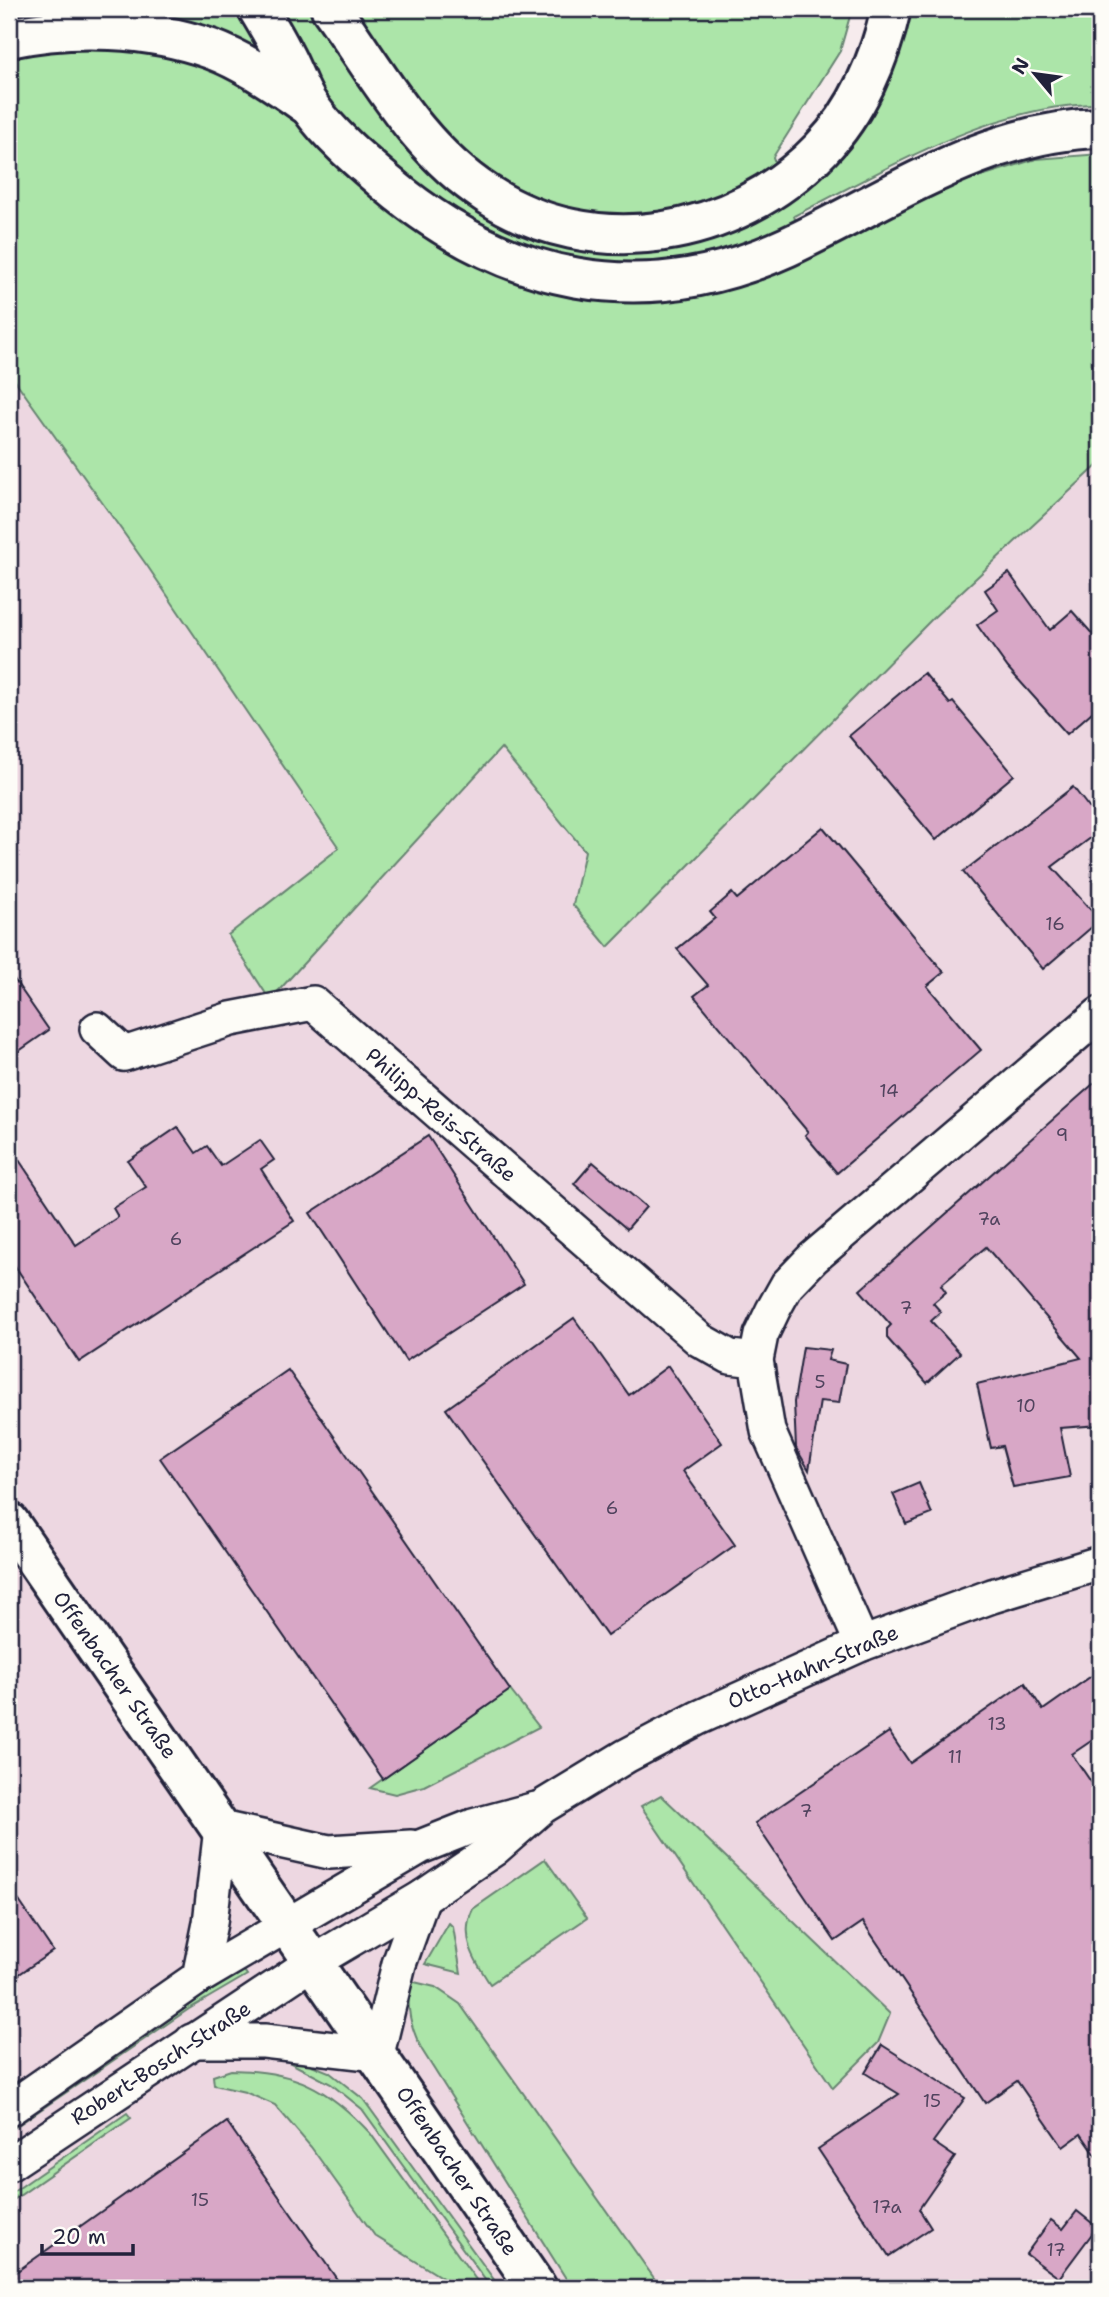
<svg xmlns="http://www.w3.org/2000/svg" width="1109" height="2297" font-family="'Shantell Sans',sans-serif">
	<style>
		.built { fill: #edd7e1 }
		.green { fill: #ace5a9; stroke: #678472; stroke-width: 2 }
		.building { fill: #d8a7c6; stroke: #22223b; stroke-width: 2 }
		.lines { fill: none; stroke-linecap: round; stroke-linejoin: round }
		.minor-casing { stroke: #22223b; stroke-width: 38 }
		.tertiary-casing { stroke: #22223b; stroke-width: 44 }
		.motorway-casing { stroke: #22223b; stroke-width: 44 }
		.minor { stroke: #fdfcf7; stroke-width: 33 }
		.tertiary { stroke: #fdfcf7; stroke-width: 38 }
		.motorway { stroke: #fdfcf7; stroke-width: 38 }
		.labels { text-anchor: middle; stroke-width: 5; stroke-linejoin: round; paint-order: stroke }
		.number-label { font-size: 18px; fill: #50435e }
		.street-label { font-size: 21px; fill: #22223b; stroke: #fdfcf7 }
	</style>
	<rect width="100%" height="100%" fill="#f6ebed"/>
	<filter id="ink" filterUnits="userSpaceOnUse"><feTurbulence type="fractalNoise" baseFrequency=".0143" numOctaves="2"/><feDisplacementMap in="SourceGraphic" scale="14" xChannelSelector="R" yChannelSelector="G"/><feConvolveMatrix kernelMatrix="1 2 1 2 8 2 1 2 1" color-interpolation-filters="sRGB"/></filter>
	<g filter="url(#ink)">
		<!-- built -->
		<path class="built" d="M 9,372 L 148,567 L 339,848 L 228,934 L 270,999 L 501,748 L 585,851 L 573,905 L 608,946 L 933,618 L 1100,463 L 1100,2288 L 9,2288 Z"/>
		<!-- green -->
		<g class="green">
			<path d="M 9,9 L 852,9 L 840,51 L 773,157 L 786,193 L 902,9 L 1100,9 L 1100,104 C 994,103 885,170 794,216 L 805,249 L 920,195 L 1036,159 L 1100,154 L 1100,463 L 933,618 L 608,947 L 573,905 L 585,851 L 501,748 L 270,1000 L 228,935 L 339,848 L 148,567 L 9,372 Z"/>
			<path d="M 510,1690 L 539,1727 L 424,1786 L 395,1794 L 370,1788 Z"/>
			<path d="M 661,1795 L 890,2014 L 878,2043 L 833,2088 L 641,1806 Z"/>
			<path d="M 545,1859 L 587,1918 L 490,1984 C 475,1961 459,1936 473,1909 Z"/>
			<path d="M 449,1923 L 453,1927 L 461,1973 L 425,1964 Z"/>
			<path d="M 239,1964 L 247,1975 L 189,2009 L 9,2131 L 9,2123 Z"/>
			<path d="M 410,1981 L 435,1987 L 460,2004 L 661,2288 L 572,2288 L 422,2050 C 410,2026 406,2008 410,1981 Z"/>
			<path d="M 285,2060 L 307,2063 L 329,2072 L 363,2099 L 500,2288 L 491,2288 L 362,2109 L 331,2084 Z"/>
			<path d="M 231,2070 C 295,2071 327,2087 370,2133 L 482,2288 L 454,2288 L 449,2282 L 375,2236 L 311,2147 L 275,2105 L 245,2092 L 214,2085 L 213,2076 Z"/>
			<path d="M 127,2113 L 131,2118 L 9,2203 L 9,2195 Z"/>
		</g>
		<!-- building -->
		<g class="building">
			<path d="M 1009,573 L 1050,630 L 1072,611 L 1096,638 L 1100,705 L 1067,734 L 1008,668 L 977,625 L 998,610 L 985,590 Z"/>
			<path d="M 924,673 L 950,704 L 953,702 L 1014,775 L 936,840 L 849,736 Z"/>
			<path d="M 1073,787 L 1100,822 L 1100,831 L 1052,867 L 1100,920 L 1043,969 L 963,872 Z"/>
			<path d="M 823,827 L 944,972 L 927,986 L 981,1050 L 837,1173 L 805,1135 L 808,1132 L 694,996 L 708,985 L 677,949 L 715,918 L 710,912 L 732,893 L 737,899 Z"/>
			<path d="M 9,972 L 49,1030 L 9,1058 Z"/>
			<path d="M 1100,1078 L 1100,1425 L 1060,1428 L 1070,1477 L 1013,1487 L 1002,1446 L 991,1448 L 977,1384 L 1081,1358 L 986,1247 L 941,1285 L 946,1292 L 933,1303 L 941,1312 L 931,1321 L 960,1353 L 927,1383 L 887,1338 L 887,1329 L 891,1325 L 860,1290 Z"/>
			<path d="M 178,1127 L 196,1153 L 207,1146 L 221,1166 L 260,1140 L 274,1160 L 261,1169 L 294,1221 L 79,1362 L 9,1257 L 9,1145 L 76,1245 L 118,1217 L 113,1208 L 146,1187 L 128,1161 Z"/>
			<path d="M 428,1136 L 524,1284 L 406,1361 L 310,1213 Z"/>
			<path d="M 593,1162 L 646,1207 L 627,1229 L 574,1184 Z"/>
			<path d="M 574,1318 L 629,1395 L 668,1366 L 722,1443 L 683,1471 L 735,1545 L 607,1636 L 446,1409 Z"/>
			<path d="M 803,1347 L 831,1350 L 828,1360 L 846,1364 L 839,1403 L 820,1401 L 809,1470 L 796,1448 L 794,1402 Z"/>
			<path d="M 288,1370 L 510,1690 L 383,1779 L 160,1458 Z"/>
			<path d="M 919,1483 L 932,1514 L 906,1524 L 893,1494 Z"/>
			<path d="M 1100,1670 L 1100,1735 L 1072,1754 L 1100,1795 L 1100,2161 L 1081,2134 L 1063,2147 L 1017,2081 L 985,2103 L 863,1922 L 835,1941 L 755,1823 L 889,1732 L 910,1763 L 1025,1683 L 1043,1710 Z"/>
			<path d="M 9,1886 L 53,1951 L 9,1981 Z"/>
			<path d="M 882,2045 L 965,2098 L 933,2142 L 955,2157 L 919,2209 L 931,2228 L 889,2256 L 818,2149 L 899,2094 L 865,2073 Z"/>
			<path d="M 227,2122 L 343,2288 L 9,2288 L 9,2277 Z"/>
			<path d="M 1077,2211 L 1097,2227 L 1059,2278 L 1026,2254 L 1051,2220 L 1063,2229 Z"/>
		</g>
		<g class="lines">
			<!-- minor casing -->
			<g class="minor-casing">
				<g id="minor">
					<path d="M 97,1029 L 124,1054 L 231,1019 L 313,1003 L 700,1340 L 730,1357 L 756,1360"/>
					<path d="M 862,1644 L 768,1431 L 756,1360 L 761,1335 L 773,1310 L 787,1285 L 813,1258 L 1100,1014"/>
					<path d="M 199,1977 L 210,1923 L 221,1828 L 329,1852 L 411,1847"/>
					<path d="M 192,2041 L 264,2041 L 377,2054 L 399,1964 L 423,1897"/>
					<path d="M 9,2109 L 199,1977 L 420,1847 L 473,1826 L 536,1809"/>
					<path d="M 9,2164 L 313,1962 L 423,1897 L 494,1849 L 542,1807 L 626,1756 L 698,1718 L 862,1644 L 992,1596 L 1100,1563"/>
				</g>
			</g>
			<!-- tertiary casing -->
			<g class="tertiary-casing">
				<path id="tertiary" d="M 9,1522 L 537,2288"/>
			</g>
			<!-- motorway casing -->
			<g class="motorway-casing">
				<g id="motorway">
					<path d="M 258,9 C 267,24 276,39 284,55 C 293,71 299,92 310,107 C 330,135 358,159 385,182 C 504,283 641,314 787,247 C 888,200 984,131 1100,128"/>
					<path d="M 331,9 C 379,75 416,148 487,194 C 593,263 734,240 821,149 C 857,112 880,59 891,9"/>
					<path d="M 9,38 C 73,24 149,27 211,49 C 246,62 278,85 309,106"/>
				</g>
			</g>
			<!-- minor -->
			<use href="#minor" class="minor"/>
			<!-- tertiary -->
			<use href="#tertiary" class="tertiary"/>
			<!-- motorway -->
			<use href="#motorway" class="motorway"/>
		</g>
	</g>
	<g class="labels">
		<!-- number labels -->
		<g class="number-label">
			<text x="1055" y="930">16</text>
			<text x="889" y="1097">14</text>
			<text x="1062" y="1141">9</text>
			<text x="989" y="1225">7a</text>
			<text x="176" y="1245">6</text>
			<text x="906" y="1314">7</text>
			<text x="820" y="1388">5</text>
			<text x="1026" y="1412">10</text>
			<text x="612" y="1514">6</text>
			<text x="997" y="1730">13</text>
			<text x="955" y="1763">11</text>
			<text x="806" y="1817">7</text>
			<text x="932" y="2107">15</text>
			<text x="200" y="2206">15</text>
			<text x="887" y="2213">17a</text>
			<text x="1056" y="2256">17</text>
		</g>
		<!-- street labels -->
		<g class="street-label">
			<text transform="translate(441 1115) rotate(41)" y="7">Philipp-Reis-Straße</text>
			<text transform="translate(813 1667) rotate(-23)" y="7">Otto-Hahn-Straße</text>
			<text transform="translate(115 1675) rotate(55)" y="7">Offenbacher Straße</text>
			<text transform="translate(161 2063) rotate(-33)" y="7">Robert-Bosch-Straße</text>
			<text transform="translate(457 2171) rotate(56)" y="7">Offenbacher Straße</text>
		</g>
	</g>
	<!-- margin -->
	<rect width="1109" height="2297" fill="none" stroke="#fdfcf7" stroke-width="35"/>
	<rect x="18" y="18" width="1074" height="2262" fill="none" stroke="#22223b" stroke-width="2.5" filter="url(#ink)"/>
	<!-- north arrow -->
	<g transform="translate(1035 74) rotate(299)" stroke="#fdfcf7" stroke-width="5" paint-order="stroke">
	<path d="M0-5L12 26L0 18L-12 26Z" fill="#22223b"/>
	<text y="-10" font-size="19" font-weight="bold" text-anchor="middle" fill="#22223b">N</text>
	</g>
	<!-- scale -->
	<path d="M42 2244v10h91v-10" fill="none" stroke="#22223b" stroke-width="3.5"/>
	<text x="52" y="2244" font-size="21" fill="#22223b" stroke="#fdfcf7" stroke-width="5" paint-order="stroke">20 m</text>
</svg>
